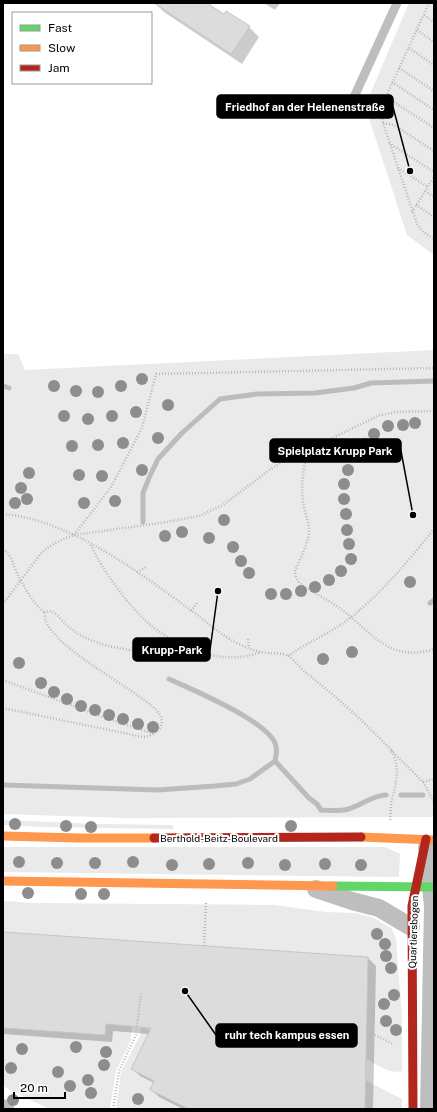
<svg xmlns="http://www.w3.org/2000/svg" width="437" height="1112" font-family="'Public Sans',sans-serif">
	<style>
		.green { fill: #eaeaea }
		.shadow { fill: #0003 }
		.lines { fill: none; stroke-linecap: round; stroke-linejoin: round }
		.stream { stroke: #bcbcbc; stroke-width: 5 }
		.building { fill: #dcdcdc; stroke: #c5c5c5 }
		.path { stroke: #b8b8b8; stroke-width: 2.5; stroke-dasharray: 1 2; stroke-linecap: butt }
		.lane { stroke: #bebebe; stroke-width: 9 }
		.street { stroke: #bebebe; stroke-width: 18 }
		.fast { stroke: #63d668; stroke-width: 9 }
		.slow { stroke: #ff974d; stroke-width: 9 }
		.jam { stroke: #b3261e; stroke-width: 9 }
		.tree { fill: #8d8d8d }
		.labels { text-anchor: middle; stroke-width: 4; stroke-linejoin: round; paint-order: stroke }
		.street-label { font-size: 10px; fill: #000; stroke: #fff }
		.leader { fill: none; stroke: #000; stroke-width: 1.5 }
		.callout-dot { fill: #000; stroke: #fff; stroke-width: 1.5 }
		.callout { fill: #000; stroke: #000; stroke-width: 1.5 }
		.callout-label { font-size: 11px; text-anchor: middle; font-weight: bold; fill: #fff }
	</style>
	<rect width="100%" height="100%" fill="#fff"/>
	<!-- green -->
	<g class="green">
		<path d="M 409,3 L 434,3 L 434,255 L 407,235 L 365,106 Z"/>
		<path d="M 434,350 L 434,817 L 126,818 L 3,814 L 3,354 L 18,354 L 25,370 Z"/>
		<path d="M 3,820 L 96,824 L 173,825 L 173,829 L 44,827 L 3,825 Z"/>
		<path d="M 3,847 L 385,847 L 400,854 L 399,877 L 3,872 Z"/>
		<path d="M 3,901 L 35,903 L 274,905 L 326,912 L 355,913 L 372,917 L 391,928 L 396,939 L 402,1017 L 402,1071 C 391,1075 376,1064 366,1059 L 368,957 L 3,932 Z"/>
		<path d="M 106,1024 L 132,1026 L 131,1040 L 116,1071 L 110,1109 L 49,1109 L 3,1086 L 3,1028 Z"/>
		<path d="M 141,1027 L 150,1030 L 154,1081 L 150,1090 L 189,1109 L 116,1109 L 121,1072 L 140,1035 Z"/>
		<path d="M 365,1080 L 402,1099 L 402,1109 L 365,1108 Z"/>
	</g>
	<!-- shadow -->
	<g class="shadow">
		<path d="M 155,3 L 205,3 L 225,16 L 226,13 L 249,27 L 259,37 L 242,64 L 164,12 Z"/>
		<path d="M 264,3 L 280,3 L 275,10 Z"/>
		<path d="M 3,933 L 368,958 L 376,966 L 373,1109 L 183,1109 L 159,1097 L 151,1089 L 154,1083 L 140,1076 L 132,1068 L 149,1034 L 113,1031 L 112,1042 L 3,1034 Z"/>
	</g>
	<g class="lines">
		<!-- stream -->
		<g class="stream">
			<path d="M 3,386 L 9,388"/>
			<path d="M 143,522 L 143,493 L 149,478 L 158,459 L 182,433 L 220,399 L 257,394 L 315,393 L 354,388 L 371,383 L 434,381"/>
			<path d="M 430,603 L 434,600"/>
			<path d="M 275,761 L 309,798 L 317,804 L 321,810 C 328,810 336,811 344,810 C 359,808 371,795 386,795"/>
			<path d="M 3,785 L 158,790 L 215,786 L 236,784 L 250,779 L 275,761 C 276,755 278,750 275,743 C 265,720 193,690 169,679"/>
			<path d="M 401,795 L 423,795"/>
		</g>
	</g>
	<!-- building -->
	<g class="building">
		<path d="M 154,3 L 207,3 L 224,14 L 226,11 L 250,26 L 231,54 Z"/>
		<path d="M 3,932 L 368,957 L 365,1109 L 189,1109 L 150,1090 L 154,1081 L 131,1069 L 151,1028 L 106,1024 L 105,1035 L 3,1028 Z"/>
	</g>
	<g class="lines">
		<!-- path -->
		<g class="path">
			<path d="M 429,3 L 386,97 L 381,111 L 383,123 L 417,224 L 422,231 L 434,239"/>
			<path d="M 424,15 L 434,22"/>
			<path d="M 417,30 L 434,42"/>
			<path d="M 409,48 L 434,65"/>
			<path d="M 399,68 L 434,91"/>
			<path d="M 392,82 L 434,110"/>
			<path d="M 386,97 L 434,128"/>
			<path d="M 383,123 L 394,125 L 434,151"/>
			<path d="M 389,143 L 434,172"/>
			<path d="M 398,168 L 428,187"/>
			<path d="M 425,191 L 434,197"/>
			<path d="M 416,205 L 434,217"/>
			<path d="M 412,212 L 434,177"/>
			<path d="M 308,451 C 303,469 300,487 304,506 C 305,515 310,524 309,533 C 307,546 300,559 295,571 C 295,575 296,579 299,582 C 311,592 325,598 338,607 C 356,619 370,637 389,647 C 402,654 420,654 434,649"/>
			<path d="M 3,514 C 71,520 138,572 192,611 C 205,621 217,631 231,640 C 240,645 251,650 262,652 C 270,654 282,652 289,656 C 294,660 299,666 304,671 C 335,696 364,721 391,750"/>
			<path d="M 74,535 L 111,487 L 142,428 L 156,374 L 434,368"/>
			<path d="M 91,545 C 102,570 131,610 153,627 C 182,650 225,666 261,652"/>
			<path d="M 3,549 C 12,555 14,568 19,577 C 26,590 33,603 45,613"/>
			<path d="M 137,572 L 146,567"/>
			<path d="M 3,604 L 42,552 C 52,544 63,539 74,535 L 167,522 L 199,516 L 223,505 L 268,471 L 282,462 L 380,415 L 397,412 L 434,411"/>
			<path d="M 191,611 L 197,603"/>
			<path d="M 248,639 L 249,647"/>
			<path d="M 288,656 C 308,642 331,633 350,618 C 381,594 410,559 434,529"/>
			<path d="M 3,680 L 100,716 L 154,734"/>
			<path d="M 3,708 L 143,737 C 158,736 169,723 156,710 C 137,689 40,642 45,613 L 48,611 C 56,611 61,620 67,625 C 72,630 78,634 84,637 C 108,649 136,651 162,653 C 177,654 190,656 205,654"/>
			<path d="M 423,782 L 434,779"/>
			<path d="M 390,820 C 391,813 390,806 392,800 C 396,784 401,766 391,750 L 423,782 L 434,802"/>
			<path d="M 204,946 L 206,902"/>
			<path d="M 367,1031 L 393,1044"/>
			<path d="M 113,1109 L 119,1071 L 136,1035 L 141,993"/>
		</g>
		<!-- lane -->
		<path class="lane" d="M 349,108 L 397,3"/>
		<!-- street -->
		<g class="street">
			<path d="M 427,848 L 433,906 L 429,1109"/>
			<path d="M 316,889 L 352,901 L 379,908 L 411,927"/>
			<path d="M 3,1108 L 5,1109"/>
		</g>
		<!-- fast -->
		<path class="fast" d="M 333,886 L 434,887"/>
		<!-- slow -->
		<g class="slow">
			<path d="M 3,836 L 80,838 L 154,838"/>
			<path d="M 361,837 L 434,840"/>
			<path d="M 3,881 L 333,886"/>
		</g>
		<!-- jam -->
		<g class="jam">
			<path d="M 154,838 L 361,837"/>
			<path d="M 413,1109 L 412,906 L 426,839"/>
		</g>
	</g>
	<!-- trees -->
	<g class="tree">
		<circle cx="142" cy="379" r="6"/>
		<circle cx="54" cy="386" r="6"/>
		<circle cx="121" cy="386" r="6"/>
		<circle cx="76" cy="391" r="6"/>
		<circle cx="98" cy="392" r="6"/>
		<circle cx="168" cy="405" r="6"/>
		<circle cx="136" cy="412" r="6"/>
		<circle cx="64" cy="416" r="6"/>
		<circle cx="112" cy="416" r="6"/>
		<circle cx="88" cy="419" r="6"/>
		<circle cx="415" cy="423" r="6"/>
		<circle cx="403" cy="425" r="6"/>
		<circle cx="388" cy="426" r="6"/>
		<circle cx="374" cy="434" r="6"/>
		<circle cx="158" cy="438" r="6"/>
		<circle cx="123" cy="443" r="6"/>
		<circle cx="365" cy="444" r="6"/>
		<circle cx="98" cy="445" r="6"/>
		<circle cx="72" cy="446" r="6"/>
		<circle cx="142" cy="470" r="6"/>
		<circle cx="348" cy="470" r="6"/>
		<circle cx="29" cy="473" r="6"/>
		<circle cx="79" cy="475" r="6"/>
		<circle cx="102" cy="476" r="6"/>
		<circle cx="344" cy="484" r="6"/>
		<circle cx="21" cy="488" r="6"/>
		<circle cx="27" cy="499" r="6"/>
		<circle cx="344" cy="499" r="6"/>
		<circle cx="115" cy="501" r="6"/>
		<circle cx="15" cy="503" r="6"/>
		<circle cx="84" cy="503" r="6"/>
		<circle cx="346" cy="514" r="6"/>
		<circle cx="224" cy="520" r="6"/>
		<circle cx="347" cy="530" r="6"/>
		<circle cx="182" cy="532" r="6"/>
		<circle cx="165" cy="536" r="6"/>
		<circle cx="209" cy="538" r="6"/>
		<circle cx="349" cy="544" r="6"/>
		<circle cx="233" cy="547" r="6"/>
		<circle cx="351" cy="559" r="6"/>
		<circle cx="241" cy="561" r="6"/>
		<circle cx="341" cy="571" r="6"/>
		<circle cx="249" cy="573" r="6"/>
		<circle cx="329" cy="580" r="6"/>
		<circle cx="410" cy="582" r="6"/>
		<circle cx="315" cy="587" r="6"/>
		<circle cx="301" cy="591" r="6"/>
		<circle cx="271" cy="594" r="6"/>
		<circle cx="286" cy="594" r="6"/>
		<circle cx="352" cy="652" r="6"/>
		<circle cx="323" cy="659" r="6"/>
		<circle cx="19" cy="663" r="6"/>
		<circle cx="41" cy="683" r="6"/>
		<circle cx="54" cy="692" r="6"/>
		<circle cx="67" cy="699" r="6"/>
		<circle cx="81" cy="706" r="6"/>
		<circle cx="95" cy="710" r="6"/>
		<circle cx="109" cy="715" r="6"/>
		<circle cx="123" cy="719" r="6"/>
		<circle cx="138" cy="724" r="6"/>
		<circle cx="153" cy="727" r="6"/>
		<circle cx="15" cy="824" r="6"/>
		<circle cx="66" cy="826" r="6"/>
		<circle cx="291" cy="826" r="6"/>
		<circle cx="91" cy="827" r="6"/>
		<circle cx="19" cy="862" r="6"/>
		<circle cx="133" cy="862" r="6"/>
		<circle cx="57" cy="863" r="6"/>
		<circle cx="95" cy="863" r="6"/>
		<circle cx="248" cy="863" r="6"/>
		<circle cx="209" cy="864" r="6"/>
		<circle cx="325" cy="864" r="6"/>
		<circle cx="172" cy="865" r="6"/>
		<circle cx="285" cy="865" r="6"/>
		<circle cx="361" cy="865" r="6"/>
		<circle cx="28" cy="893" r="6"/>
		<circle cx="81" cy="894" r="6"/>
		<circle cx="104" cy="894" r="6"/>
		<circle cx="377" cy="934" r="6"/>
		<circle cx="385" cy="944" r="6"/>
		<circle cx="386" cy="956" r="6"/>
		<circle cx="391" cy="968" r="6"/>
		<circle cx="394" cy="995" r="6"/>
		<circle cx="384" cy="1004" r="6"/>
		<circle cx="386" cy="1021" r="6"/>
		<circle cx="396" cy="1030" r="6"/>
		<circle cx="76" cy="1047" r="6"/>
		<circle cx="22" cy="1049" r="6"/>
		<circle cx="106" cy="1052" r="6"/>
		<circle cx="104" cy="1065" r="6"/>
		<circle cx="11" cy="1068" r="6"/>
		<circle cx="58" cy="1072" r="6"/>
		<circle cx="88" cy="1080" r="6"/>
		<circle cx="70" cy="1086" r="6"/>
		<circle cx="91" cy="1093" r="6"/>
		<circle cx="138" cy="1099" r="6"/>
		<circle cx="13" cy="1100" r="6"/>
	</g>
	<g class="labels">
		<!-- street labels -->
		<g class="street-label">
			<text x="219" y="842">Berthold-Beitz-Boulevard</text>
			<text transform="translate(413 932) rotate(-88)" y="4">Quartiersbogen</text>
		</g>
	</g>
	<!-- callouts -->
	<path class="leader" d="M410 171L393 107M413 515L401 451M218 591L210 650M185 991L216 1035"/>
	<g class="callout-dot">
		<circle cx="410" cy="171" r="4"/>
		<circle cx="413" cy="515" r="4"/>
		<circle cx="218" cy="591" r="4"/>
		<circle cx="185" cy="991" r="4"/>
	</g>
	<g class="callout">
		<rect x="217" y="95" width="176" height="23" rx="4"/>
		<rect x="270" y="439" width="131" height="23" rx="4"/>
		<rect x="133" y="638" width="77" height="23" rx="4"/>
		<rect x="216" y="1024" width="141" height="23" rx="4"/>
	</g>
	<g class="callout-label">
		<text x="305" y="111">Friedhof an der Helenenstraße</text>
		<text x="335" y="455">Spielplatz Krupp Park</text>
		<text x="172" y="654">Krupp-Park</text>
		<text x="287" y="1039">ruhr tech kampus essen</text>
	</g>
	<!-- border -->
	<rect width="437" height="1112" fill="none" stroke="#000000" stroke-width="8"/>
	<!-- legend -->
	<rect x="12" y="12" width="140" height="72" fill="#ffffff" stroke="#999999"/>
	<rect x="20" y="25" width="20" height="6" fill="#63d668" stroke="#999999"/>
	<text x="48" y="32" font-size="12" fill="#000000">Fast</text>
	<rect x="20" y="45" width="20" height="6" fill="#ff974d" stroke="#999999"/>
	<text x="48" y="52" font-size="12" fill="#000000">Slow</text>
	<rect x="20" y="65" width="20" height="6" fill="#b3261e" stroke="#999999"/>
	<text x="48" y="72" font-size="12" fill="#000000">Jam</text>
	<!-- scale -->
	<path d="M14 1092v6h51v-6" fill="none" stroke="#000000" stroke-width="2"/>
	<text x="20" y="1092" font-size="12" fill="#000000" stroke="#ffffff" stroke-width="3" paint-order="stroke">20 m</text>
</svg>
